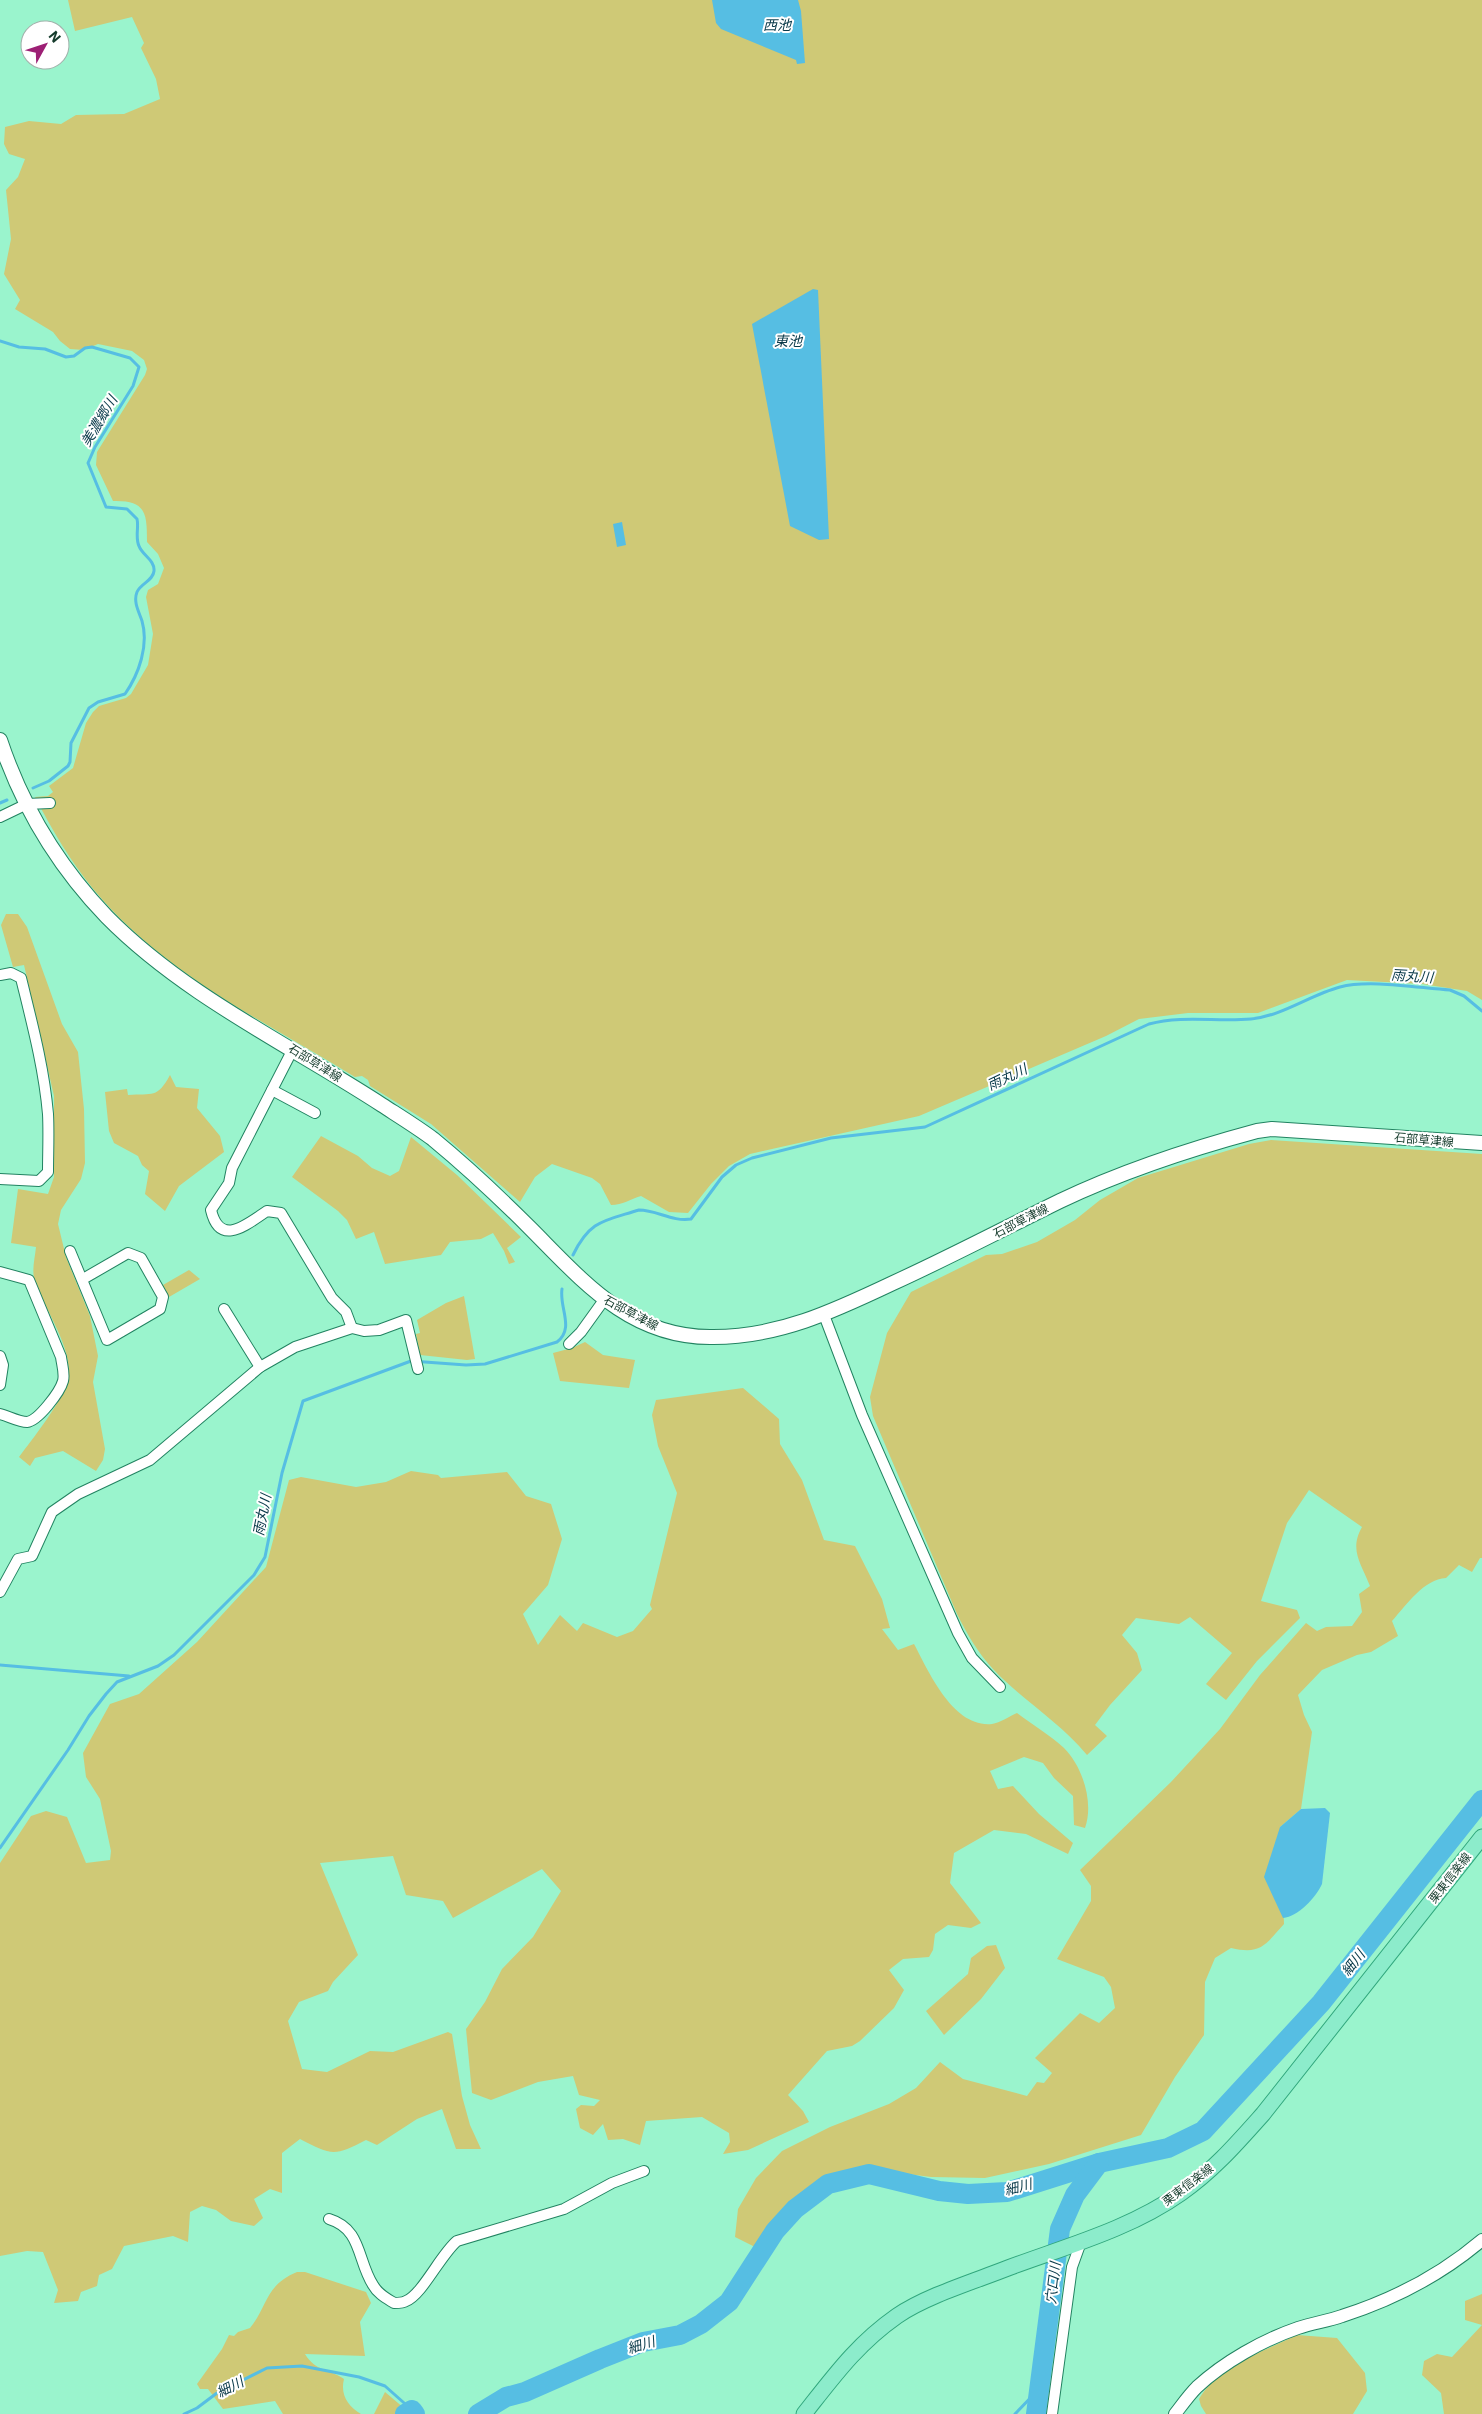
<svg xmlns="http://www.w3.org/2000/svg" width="1482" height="2414" font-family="'IBM Plex Sans','Noto Sans JP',sans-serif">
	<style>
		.green { fill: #cfc976 }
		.water { fill: #56bee3 }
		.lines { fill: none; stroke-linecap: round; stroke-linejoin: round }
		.stream { stroke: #56bee3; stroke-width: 3 }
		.river { stroke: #56bee3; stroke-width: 20 }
		.minor-casing { stroke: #228361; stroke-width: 12 }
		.tertiary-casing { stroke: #228361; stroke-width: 14 }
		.secondary-casing { stroke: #228361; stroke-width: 16 }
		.primary-casing { stroke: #31a77d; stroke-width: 17 }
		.minor { stroke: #fff; stroke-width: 10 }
		.tertiary { stroke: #fff; stroke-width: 12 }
		.secondary { stroke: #fff; stroke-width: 14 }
		.primary { stroke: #8ceccb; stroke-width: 15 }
		.labels { text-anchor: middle; stroke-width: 4; stroke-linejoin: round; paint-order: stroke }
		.street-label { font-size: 12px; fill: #163c2d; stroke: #fff }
		.water-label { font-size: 14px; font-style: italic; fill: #093949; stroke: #fff }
	</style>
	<rect width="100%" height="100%" fill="#9af4cd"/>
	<!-- green -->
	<g class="green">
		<path d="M 68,0 L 1482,0 L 1482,1000 L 1467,991 L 1422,984 L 1347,980 L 1258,1013 L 1188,1013 L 1139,1019 L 1106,1036 L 919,1116 L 750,1154 L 729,1166 L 711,1184 L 688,1213 L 669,1212 L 641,1196 C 630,1199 623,1205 611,1205 L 600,1184 L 592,1178 L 552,1164 L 535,1177 L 520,1202 L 431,1124 L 370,1086 L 368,1080 L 362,1076 L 355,1077 C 265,1022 163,973 94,890 C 71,862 52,830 35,797 L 48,796 L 53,792 L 49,786 L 73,768 L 86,723 L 93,712 L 99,706 L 126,698 L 131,694 L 148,665 L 153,634 L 146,597 L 148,590 L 158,584 L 164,568 L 158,554 L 147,542 C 147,513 146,500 113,501 L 96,465 L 97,452 L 145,375 L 147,369 L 144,360 L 132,351 L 98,344 L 84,350 L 70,349 L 60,341 L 53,332 L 15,309 L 20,300 L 4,274 L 11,239 L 6,190 L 18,177 L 25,159 L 9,154 L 4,144 L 5,127 L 29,121 L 61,124 L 76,115 L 124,114 L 160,99 L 156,79 L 141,48 L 144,43 L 132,17 L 75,31 Z"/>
		<path d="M 6,914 L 18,914 L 27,927 L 62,1024 L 78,1052 L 84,1109 L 85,1163 L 81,1179 L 61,1210 L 58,1224 L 66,1257 L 90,1316 L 98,1356 L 93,1382 L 105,1449 L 103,1460 L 96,1471 L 63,1451 L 35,1458 L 30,1466 L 19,1457 C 31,1441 65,1398 68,1379 C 74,1348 43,1308 34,1278 C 32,1269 35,1257 36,1247 L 11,1243 L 18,1189 L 48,1194 L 54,1177 L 54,1096 L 24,965 L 13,967 L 1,925 Z"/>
		<path d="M 170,1075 L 176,1087 L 199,1089 L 197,1108 L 220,1136 L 224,1152 L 179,1186 L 165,1211 L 145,1194 L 149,1171 L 142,1165 L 138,1156 L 114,1143 L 109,1131 L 105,1092 L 127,1089 L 128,1095 C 153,1093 157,1099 170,1075 Z"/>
		<path d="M 321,1136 L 358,1156 L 372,1168 L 390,1176 L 399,1171 L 411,1137 L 457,1175 L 521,1237 L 507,1248 L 515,1262 L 509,1264 L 504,1251 L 493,1233 L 481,1239 L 450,1242 L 441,1255 L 385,1264 L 374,1232 L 356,1239 L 347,1220 L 338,1211 L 292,1177 Z"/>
		<path d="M 1271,1140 L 1482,1154 L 1482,1558 L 1480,1558 L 1472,1572 L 1459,1565 L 1446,1578 C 1424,1579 1406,1605 1392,1621 L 1398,1636 L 1371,1652 L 1357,1655 L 1322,1670 L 1298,1695 L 1304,1715 L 1312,1732 L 1301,1809 L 1280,1827 L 1284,1924 C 1265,1945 1261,1955 1231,1948 L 1215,1958 L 1205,1982 L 1204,2035 L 1175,2077 L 1141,2135 L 1049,2164 L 985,2178 L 931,2177 L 861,2168 L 835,2173 L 819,2181 L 782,2214 L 755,2247 L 735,2237 L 738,2209 L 756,2178 L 782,2151 L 830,2127 L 889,2104 L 916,2088 L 940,2062 L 963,2079 L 1027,2096 L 1037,2082 L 1044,2083 L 1052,2073 L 1035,2058 L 1080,2013 L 1099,2023 L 1115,2008 L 1111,1987 L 1104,1977 L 1057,1959 L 1091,1901 L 1091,1886 L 1080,1870 L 1171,1782 L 1220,1729 L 1260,1675 L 1306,1623 L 1317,1631 L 1326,1627 L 1352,1626 L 1362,1612 L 1359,1594 L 1370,1586 C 1361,1563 1349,1550 1362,1527 L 1309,1490 L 1287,1523 L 1261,1601 L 1297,1610 L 1300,1618 L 1257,1661 L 1226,1700 L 1206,1684 L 1232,1653 L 1190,1617 L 1179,1624 L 1136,1618 L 1122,1635 L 1137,1653 L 1142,1670 L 1110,1705 L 1095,1725 L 1107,1736 L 1087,1755 C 1060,1722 1022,1700 993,1669 C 978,1653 967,1634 957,1614 L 873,1416 L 870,1397 L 887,1333 L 911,1292 L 986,1255 L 1002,1254 L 1037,1242 L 1075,1220 L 1100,1200 L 1138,1178 L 1249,1144 Z"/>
		<path d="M 189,1270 L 200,1279 L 169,1297 L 163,1285 Z"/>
		<path d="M 464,1296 L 475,1359 L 467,1360 L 420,1355 L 416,1334 L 420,1333 L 417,1320 L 446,1303 Z"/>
		<path d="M 585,1342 L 603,1355 L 635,1360 L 629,1388 L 560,1381 L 553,1353 L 572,1348 Z"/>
		<path d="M 743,1388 L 779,1419 L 780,1444 L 802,1480 L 824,1540 L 855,1546 L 882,1599 L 890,1628 L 882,1629 L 898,1650 L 914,1644 C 929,1672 953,1728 992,1724 C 1000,1723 1010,1716 1017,1713 C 1033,1725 1050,1735 1064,1748 C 1083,1767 1094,1803 1085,1828 L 1074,1825 L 1073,1796 L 1054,1778 L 1043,1763 L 1024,1757 L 990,1771 L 998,1789 L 1013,1786 L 1039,1814 L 1073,1843 L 1068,1854 L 1026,1834 L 994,1830 L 954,1853 L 950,1883 L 981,1923 L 971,1928 L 948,1925 L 935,1934 L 933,1950 L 929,1957 L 903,1959 L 889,1970 L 904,1990 L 894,2008 L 860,2041 L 852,2046 L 827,2051 L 788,2095 L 803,2111 L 809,2122 L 748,2150 L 723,2154 L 730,2142 L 729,2133 L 702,2117 L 646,2121 L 640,2145 L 623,2139 L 608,2140 L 603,2124 L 593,2135 L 580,2128 L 576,2109 L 581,2105 L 594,2106 L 600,2100 L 579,2095 L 573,2076 L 538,2082 L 491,2100 L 472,2093 L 466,2029 L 485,2002 L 502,1969 L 533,1937 L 561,1891 L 542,1869 L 453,1918 L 443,1901 L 406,1895 L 393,1856 L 320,1863 L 358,1955 L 333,1982 L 328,1991 L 299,2002 L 288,2021 L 302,2069 L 327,2072 L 370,2051 L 393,2052 L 448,2032 L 452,2034 L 462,2096 L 470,2125 L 481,2149 L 456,2149 L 442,2109 L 417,2119 L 377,2145 L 366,2140 C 334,2157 331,2155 300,2139 L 282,2153 L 282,2193 L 270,2189 L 254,2199 L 263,2218 L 254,2226 L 231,2221 L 216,2210 L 202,2206 L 190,2212 L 188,2242 L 173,2236 L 124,2246 L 112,2269 L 99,2275 L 97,2286 L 81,2292 L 78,2301 L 54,2303 L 58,2290 L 43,2252 L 27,2251 L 0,2256 L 0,1863 L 31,1816 L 46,1811 L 67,1817 L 86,1863 L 110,1860 L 111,1851 L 100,1799 L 86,1777 L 83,1753 L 110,1704 L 139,1694 L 197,1642 L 266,1567 L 289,1480 L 301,1477 L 356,1487 L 386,1482 L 411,1471 L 438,1475 L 441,1478 L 507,1472 L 526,1496 L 551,1504 L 562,1539 L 548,1585 L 523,1614 L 538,1645 L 560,1615 L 577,1631 L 583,1623 L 617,1637 L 633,1631 L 652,1609 L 650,1605 L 677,1493 L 658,1446 L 652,1415 L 656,1400 Z"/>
		<path d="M 996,1945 L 1005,1968 L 981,1999 L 944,2035 L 926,2011 L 968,1974 L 971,1958 L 987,1946 Z"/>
		<path d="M 297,2272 L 305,2272 L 366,2292 L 371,2303 L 360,2322 L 365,2356 L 305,2354 C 316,2372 328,2368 344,2379 C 340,2395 348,2406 361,2414 L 283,2414 L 275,2401 L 223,2409 L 208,2389 L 200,2389 L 197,2384 L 222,2349 L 229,2335 L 234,2336 L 238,2332 L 250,2328 C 268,2306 265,2285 297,2272 Z"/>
		<path d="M 1482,2294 L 1482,2414 L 1444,2414 L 1441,2393 L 1422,2375 L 1424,2361 L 1437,2354 L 1452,2357 L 1482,2325 L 1465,2320 L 1465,2301 Z"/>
		<path d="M 1297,2335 L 1337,2338 L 1365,2373 L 1367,2391 L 1353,2414 L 1206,2414 L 1201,2406 L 1199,2399 C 1218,2366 1264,2351 1297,2335 Z"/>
		<path d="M 385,2392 L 411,2414 L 374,2414 Z"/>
	</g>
	<!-- water -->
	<g class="water">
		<path d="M 712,0 L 798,0 L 801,11 L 805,63 L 797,64 L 796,60 L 721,29 L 716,23 Z"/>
		<path d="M 813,289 L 818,290 L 829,539 L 819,540 L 790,526 L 752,324 Z"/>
		<path d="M 622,522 L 626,545 L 617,547 L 613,524 Z"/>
		<path d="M 1325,1808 L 1330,1813 L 1322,1884 C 1316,1897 1298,1917 1283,1918 L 1264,1877 L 1280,1827 L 1301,1809 Z"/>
	</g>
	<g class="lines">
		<!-- stream -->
		<g class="stream">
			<path d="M 0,341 L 19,347 L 45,349 L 66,357 L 74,356 L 85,348 L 92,347 L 130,358 L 139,367 L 133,386 L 95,447 L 88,463 L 106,507 L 127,509 L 137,519 C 139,527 135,538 139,546 C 142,555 155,560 154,571 C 153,581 141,583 137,592 C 133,602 139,612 142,621 C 149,645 139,674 125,694 L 98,702 L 89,708 L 71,743 L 70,762 L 68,766 L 49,781 L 33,788"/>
			<path d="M 0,803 L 7,800"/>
			<path d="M 573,1255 C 590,1220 604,1221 639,1210 C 657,1210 672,1222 691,1219 L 722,1177 L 736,1165 L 752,1158 L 831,1138 L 925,1127 L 1149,1024 C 1183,1015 1216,1022 1251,1019 C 1282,1016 1310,995 1340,987 C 1369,979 1419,988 1450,990 L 1464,996 L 1482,1011"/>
			<path d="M 0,1665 L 129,1676"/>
			<path d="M 0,1848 L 68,1750 L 89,1716 L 106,1694 L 117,1682 L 158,1666 L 174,1655 L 254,1575 L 265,1557 L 282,1473 L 303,1401 L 411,1361 L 466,1365 L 485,1364 L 557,1342 C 575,1328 559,1308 562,1289"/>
			<path d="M 184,2414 L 197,2408 L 217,2393 L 267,2368 L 302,2366 L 359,2377 L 385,2386 L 412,2410"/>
			<path d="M 1015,2414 L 1039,2389"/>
		</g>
		<!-- river -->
		<g class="river">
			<path d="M 405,2414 L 412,2410 L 415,2414"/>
			<path d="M 478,2414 L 506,2397 L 525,2392 L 600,2359 L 643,2342 L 680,2335 L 701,2324 L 729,2302 L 775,2231 L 795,2209 L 828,2184 L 869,2174 L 939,2191 L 968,2194 L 1007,2192 L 1099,2163 L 1168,2148 L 1203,2131 L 1321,2003 L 1482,1800"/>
			<path d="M 1036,2414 L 1060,2229 L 1075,2195 L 1099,2163"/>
		</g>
		<!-- minor casing -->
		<g class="minor-casing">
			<g id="minor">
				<path d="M 0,817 L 27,804 L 50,803"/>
				<path d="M 0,975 L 11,973 L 21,978 C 32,1023 44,1068 48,1114 C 49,1133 48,1153 48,1172 L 39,1181 L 0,1179"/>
				<path d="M 293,1049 L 232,1168 L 229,1183 L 211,1210 C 220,1248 247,1224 267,1211 L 281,1213 L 332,1298 L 346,1312 L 352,1328"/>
				<path d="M 272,1090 L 315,1113"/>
				<path d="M 70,1251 L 107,1340 L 160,1309 L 163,1297 L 141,1258 L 128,1253 L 83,1279"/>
				<path d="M 0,1272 L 29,1280 L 61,1357 C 62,1365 65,1374 63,1381 C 60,1392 38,1421 27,1422 C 19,1422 8,1416 0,1414"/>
				<path d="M 224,1309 L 260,1367"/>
				<path d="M 824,1315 L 862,1415 L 958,1633 L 972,1658 L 1000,1687"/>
				<path d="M 569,1344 L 581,1332 L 604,1300"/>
				<path d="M 0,1356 L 3,1365 L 0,1385"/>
				<path d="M 0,1592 L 18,1559 L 32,1556 L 52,1512 L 78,1494 L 150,1460 L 260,1367 L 295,1347 L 352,1328 L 364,1331 L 379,1330 L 406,1320 L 418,1369"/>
				<path d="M 329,2219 C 362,2229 357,2260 373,2285 C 378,2294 386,2298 394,2303 C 398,2303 403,2303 406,2301 C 422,2295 441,2254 457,2241 L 564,2209 L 612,2183 L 644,2171"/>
				<path d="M 1052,2414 L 1072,2267 L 1081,2242"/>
			</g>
		</g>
		<!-- tertiary casing -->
		<g class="tertiary-casing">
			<path id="tertiary" d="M 1175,2414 C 1182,2405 1189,2395 1197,2387 C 1224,2362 1263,2340 1298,2328 C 1313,2323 1328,2321 1342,2316 C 1392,2300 1442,2274 1482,2240"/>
		</g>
		<!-- secondary casing -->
		<g class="secondary-casing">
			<path id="secondary" d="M 0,740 C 22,806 59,867 107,917 C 185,996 290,1045 382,1105 C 399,1116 417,1127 433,1139 C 467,1167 499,1197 530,1228 C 582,1280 629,1337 710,1337 C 777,1338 834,1311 893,1283 C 950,1257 1005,1228 1060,1201 C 1123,1171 1190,1149 1257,1131 L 1272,1129 L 1482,1143"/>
		</g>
		<!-- primary casing -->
		<g class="primary-casing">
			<path id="primary" d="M 804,2414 C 834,2376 857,2344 897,2316 C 926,2296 975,2281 1008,2268 C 1067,2246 1130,2229 1181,2193 C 1213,2171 1238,2142 1263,2114 L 1482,1837"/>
		</g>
		<!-- minor -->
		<use href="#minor" class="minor"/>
		<!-- tertiary -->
		<use href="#tertiary" class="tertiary"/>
		<!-- secondary -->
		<use href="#secondary" class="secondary"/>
		<!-- primary -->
		<use href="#primary" class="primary"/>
	</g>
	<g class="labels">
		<!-- street labels -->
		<g class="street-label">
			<text transform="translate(315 1063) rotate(32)" y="4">石部草津線</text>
			<text transform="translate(1424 1140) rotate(5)" y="4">石部草津線</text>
			<text transform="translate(1021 1221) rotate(-27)" y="4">石部草津線</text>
			<text transform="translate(631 1313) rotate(28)" y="4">石部草津線</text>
			<text transform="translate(1450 1878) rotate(-52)" y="4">栗東信楽線</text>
			<text transform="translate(1188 2185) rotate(-37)" y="4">栗東信楽線</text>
		</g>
		<!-- water labels -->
		<g class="water-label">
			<text x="777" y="30">西池</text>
			<text x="788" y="346">東池</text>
			<text transform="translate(99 421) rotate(-59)" y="5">美濃郷川</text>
			<text transform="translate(1412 976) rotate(4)" y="5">雨丸川</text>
			<text transform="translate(1007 1077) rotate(-25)" y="5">雨丸川</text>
			<text transform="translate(262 1515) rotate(-79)" y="5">雨丸川</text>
			<text transform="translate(1353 1963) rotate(-52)" y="5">細川</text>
			<text transform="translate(1018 2187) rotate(-14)" y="5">細川</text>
			<text transform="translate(1053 2283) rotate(-83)" y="5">穴口川</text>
			<text transform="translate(641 2345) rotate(-17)" y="5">細川</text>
			<text transform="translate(230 2387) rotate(-27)" y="5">細川</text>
		</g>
	</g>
	<!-- north arrow -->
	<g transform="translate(45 45) rotate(50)"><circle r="24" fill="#ffffff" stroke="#a2b1ab"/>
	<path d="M0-4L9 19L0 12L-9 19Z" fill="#9d2075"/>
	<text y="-8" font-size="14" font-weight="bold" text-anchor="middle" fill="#163c2d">N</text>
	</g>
</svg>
